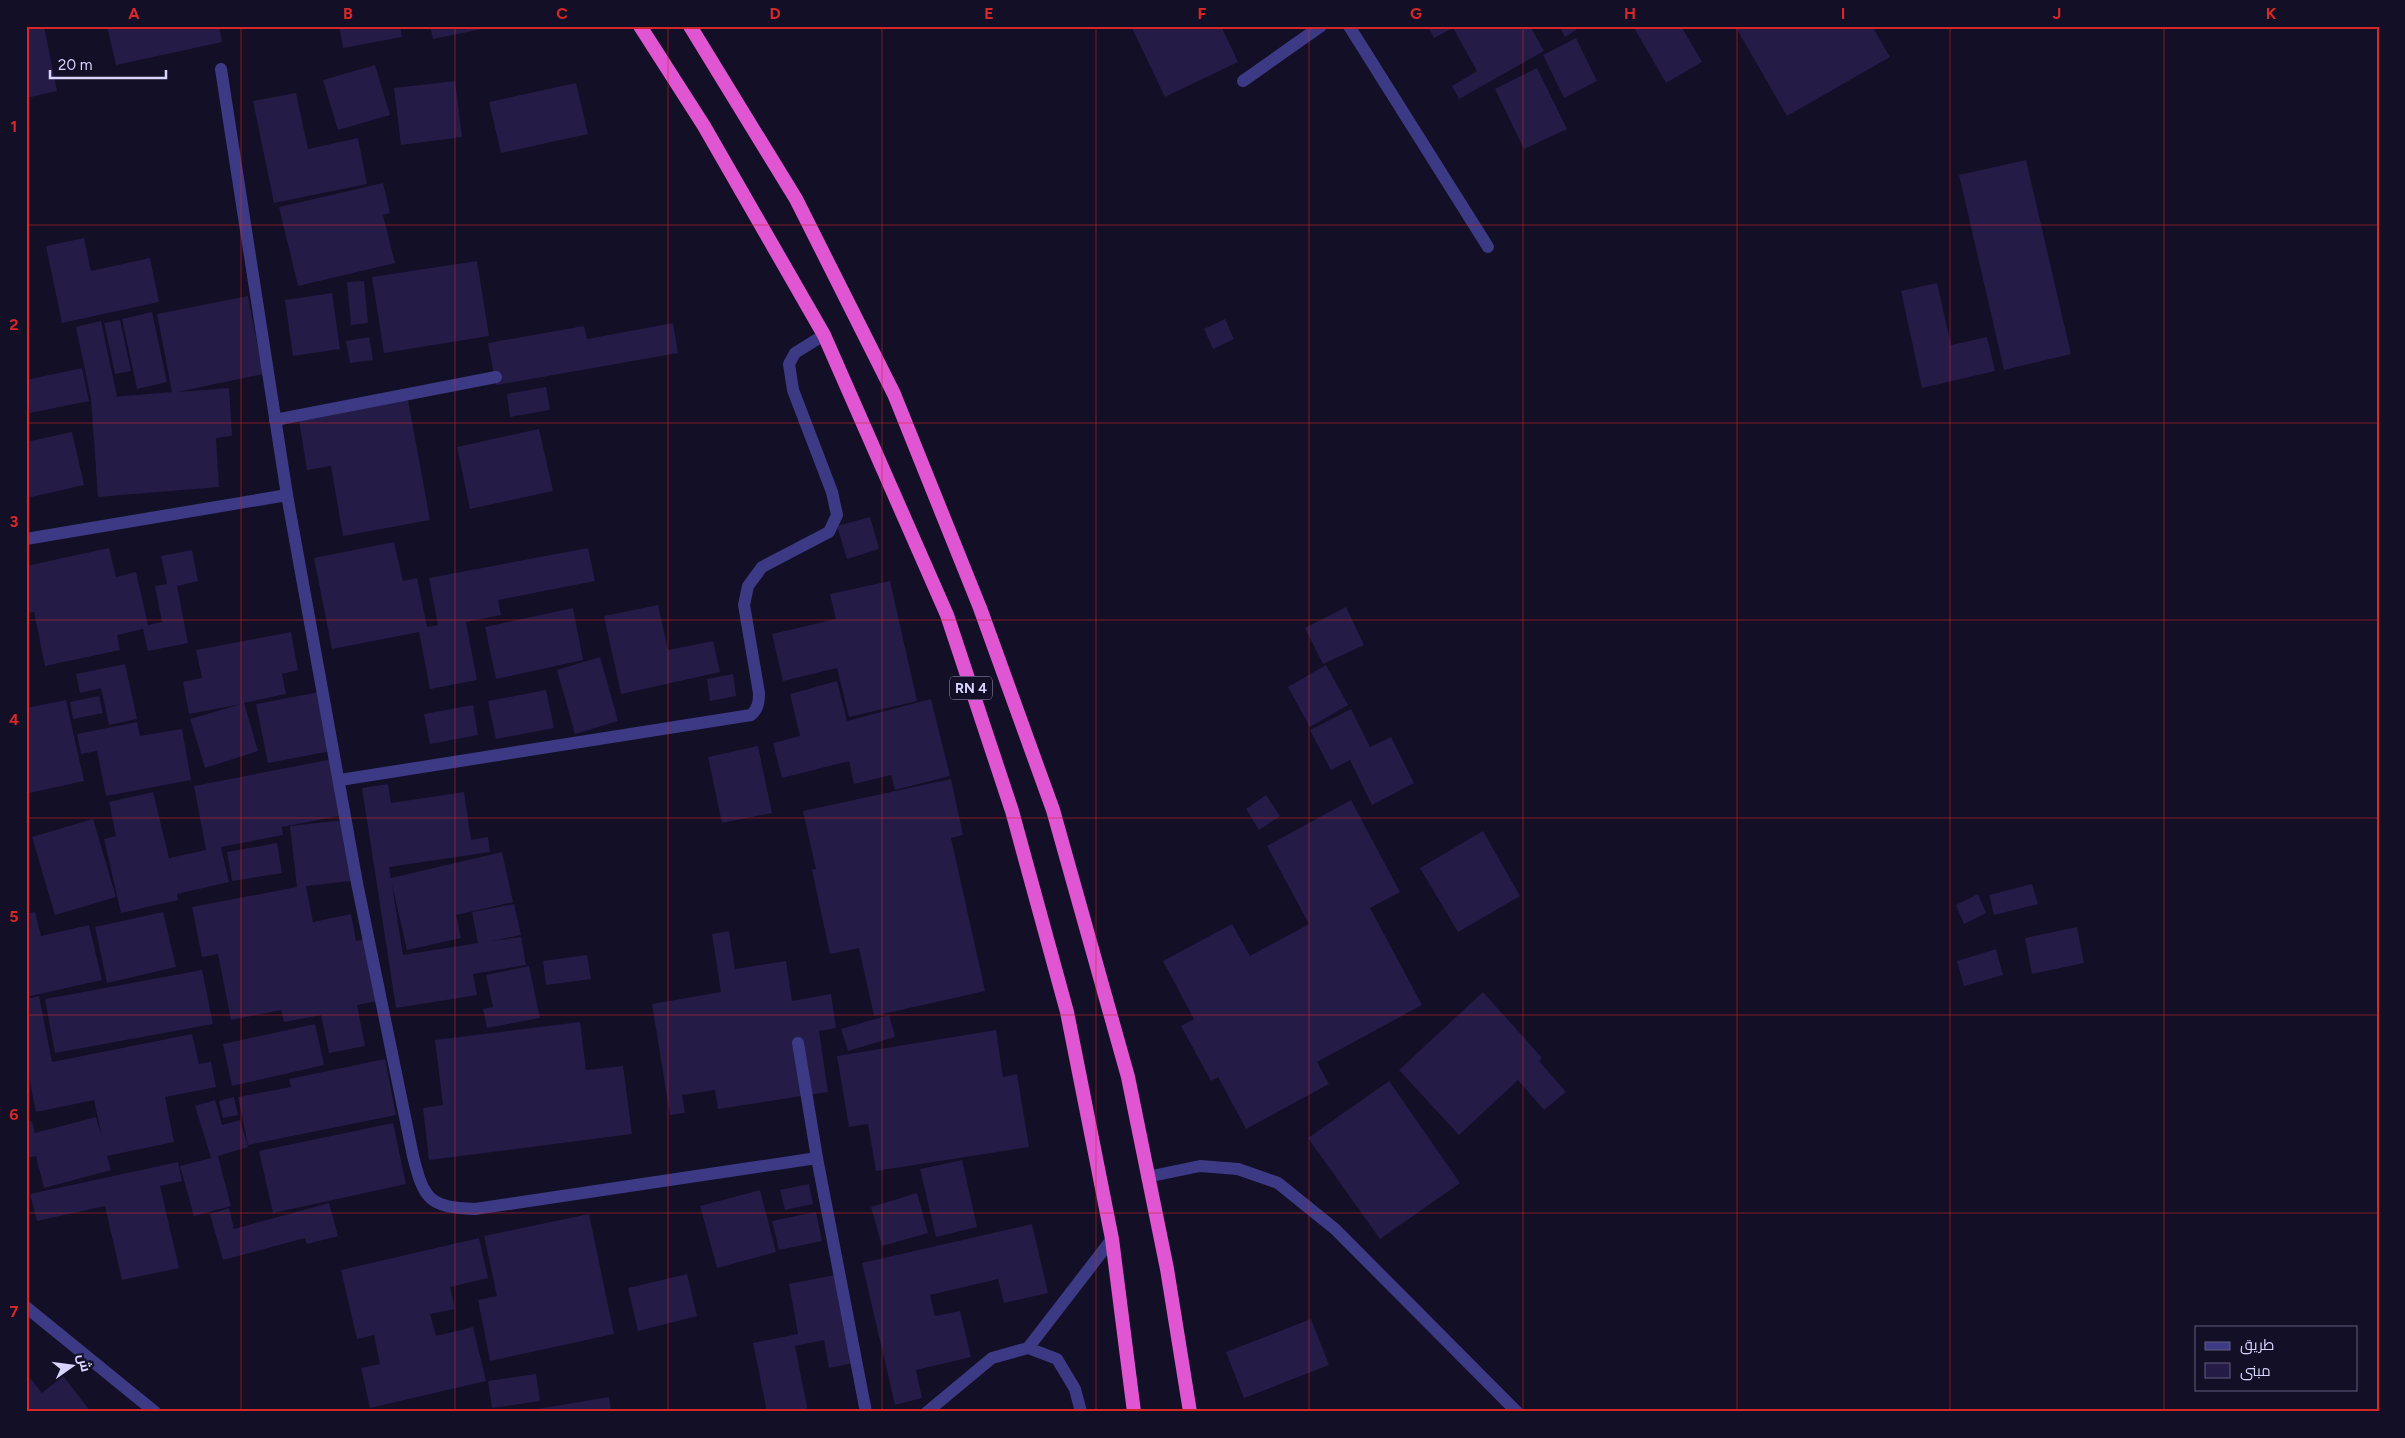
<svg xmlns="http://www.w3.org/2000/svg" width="2405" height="1438" font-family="Figtree,Cairo,sans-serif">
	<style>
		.building { fill: #241b47 }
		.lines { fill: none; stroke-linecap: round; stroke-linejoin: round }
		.minor { stroke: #3d3a85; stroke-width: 12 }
		.trunk { stroke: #e055d1; stroke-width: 14 }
		.grid { fill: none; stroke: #d62828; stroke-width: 1; stroke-opacity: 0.55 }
		.labels { text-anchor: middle; stroke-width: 4; stroke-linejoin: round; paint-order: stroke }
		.shield { fill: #130f26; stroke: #9e99be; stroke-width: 1 }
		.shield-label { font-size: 14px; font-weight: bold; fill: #d9d4ff }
		.neatline { fill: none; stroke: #d62828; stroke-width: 2 }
		.grid-label { font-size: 16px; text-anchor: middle; font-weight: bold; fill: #d62828 }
	</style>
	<rect width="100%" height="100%" fill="#130f26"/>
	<!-- building -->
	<g class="building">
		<path d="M 26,26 L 44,26 L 57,91 L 26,98 Z"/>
		<path d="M 107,26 L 219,26 L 222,42 L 116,65 Z"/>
		<path d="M 339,26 L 400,26 L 402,37 L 343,48 Z"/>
		<path d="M 430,26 L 492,26 L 492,27 L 433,39 Z"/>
		<path d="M 1131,26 L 1221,26 L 1238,62 L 1165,97 Z"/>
		<path d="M 1428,26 L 1530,26 L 1544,51 L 1459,99 L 1452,86 L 1477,71 L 1453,28 L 1434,38 Z"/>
		<path d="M 1559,26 L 1582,26 L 1565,37 Z"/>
		<path d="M 1633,26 L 1681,26 L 1702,62 L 1666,83 Z"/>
		<path d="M 1735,26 L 1872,26 L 1890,57 L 1787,116 Z"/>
		<path d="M 1576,38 L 1597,81 L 1564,98 L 1543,55 Z"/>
		<path d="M 375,65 L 390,115 L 338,130 L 323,80 Z"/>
		<path d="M 1537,68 L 1567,129 L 1524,149 L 1495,89 Z"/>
		<path d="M 455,81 L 462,137 L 401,145 L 394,88 Z"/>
		<path d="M 576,83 L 588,134 L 501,153 L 489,102 Z"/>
		<path d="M 296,93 L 308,149 L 358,138 L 367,184 L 274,203 L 253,101 Z"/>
		<path d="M 2026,160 L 2071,354 L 2004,370 L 1959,175 Z"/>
		<path d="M 383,183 L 390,213 L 383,215 L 395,263 L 298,286 L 279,207 Z"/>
		<path d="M 84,238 L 91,271 L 150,258 L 159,302 L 62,323 L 46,246 Z"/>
		<path d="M 477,261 L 489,336 L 384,353 L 372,277 Z"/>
		<path d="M 364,281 L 368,323 L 351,325 L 347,282 Z"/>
		<path d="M 1937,283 L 1951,345 L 1987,337 L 1995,371 L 1922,388 L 1901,291 Z"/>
		<path d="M 332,293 L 340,349 L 293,356 L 285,300 Z"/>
		<path d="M 248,296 L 263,374 L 177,392 L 229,388 L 232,436 L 216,438 L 219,487 L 98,497 L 91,399 L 76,327 L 101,321 L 117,396 L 112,397 L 172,392 L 157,314 Z"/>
		<path d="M 152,312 L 167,382 L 137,389 L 122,319 Z"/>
		<path d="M 1225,319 L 1234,339 L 1213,349 L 1204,329 Z"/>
		<path d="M 120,320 L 131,371 L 115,374 L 104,323 Z"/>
		<path d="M 673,323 L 678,353 L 496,385 L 488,343 L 584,326 L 587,339 Z"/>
		<path d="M 369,337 L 373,360 L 350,363 L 346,341 Z"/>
		<path d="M 82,368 L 89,401 L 30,413 L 26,380 Z"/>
		<path d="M 546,387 L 550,410 L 510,417 L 507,394 Z"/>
		<path d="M 408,400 L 430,520 L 343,536 L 331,466 L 307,470 L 299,420 Z"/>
		<path d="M 539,429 L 553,491 L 470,509 L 457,447 Z"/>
		<path d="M 72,432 L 84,485 L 27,498 L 26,442 Z"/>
		<path d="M 870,517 L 879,549 L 847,559 L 837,526 Z"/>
		<path d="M 394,542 L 403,581 L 417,578 L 427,627 L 438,625 L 429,578 L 588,548 L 595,581 L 498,600 L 501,615 L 466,622 L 477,680 L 430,689 L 419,632 L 332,649 L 314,558 Z"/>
		<path d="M 109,548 L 116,577 L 136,572 L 148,625 L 162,622 L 155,586 L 167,584 L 161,556 L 192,550 L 198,581 L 177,586 L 188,643 L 148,651 L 143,629 L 117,635 L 120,650 L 45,666 L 34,612 L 26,613 L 26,566 Z"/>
		<path d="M 890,581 L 917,701 L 849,717 L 837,668 L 783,681 L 772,634 L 836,619 L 830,594 Z"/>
		<path d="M 658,605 L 668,650 L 713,641 L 720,672 L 621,694 L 604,616 Z"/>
		<path d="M 1346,607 L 1364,645 L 1323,664 L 1305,628 Z"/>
		<path d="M 573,608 L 583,660 L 496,679 L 485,627 Z"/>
		<path d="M 291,632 L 298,670 L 282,674 L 286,694 L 244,703 L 258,751 L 205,768 L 190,719 L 241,704 L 189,714 L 183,682 L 202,678 L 196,650 Z"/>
		<path d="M 600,657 L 618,721 L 575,734 L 557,670 Z"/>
		<path d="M 125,664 L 137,719 L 109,725 L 101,688 L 80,693 L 76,674 Z"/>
		<path d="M 1326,665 L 1348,705 L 1310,727 L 1288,687 Z"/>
		<path d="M 733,674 L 736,696 L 710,701 L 707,679 Z"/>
		<path d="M 837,681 L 847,721 L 931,699 L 950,776 L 895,790 L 891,775 L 854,784 L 849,761 L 782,778 L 773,743 L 800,736 L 790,694 Z"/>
		<path d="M 546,690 L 554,728 L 496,739 L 488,701 Z"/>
		<path d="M 319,692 L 331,751 L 268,763 L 256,704 Z"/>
		<path d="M 99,696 L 103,713 L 73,719 L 70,702 Z"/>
		<path d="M 66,700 L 84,781 L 29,793 L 26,780 L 26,708 Z"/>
		<path d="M 473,705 L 478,735 L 430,744 L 424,714 Z"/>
		<path d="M 1351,709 L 1370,747 L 1391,737 L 1414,783 L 1372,805 L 1350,760 L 1331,770 L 1310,730 Z"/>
		<path d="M 137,722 L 140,736 L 182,729 L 191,780 L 106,796 L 97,751 L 81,754 L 77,734 Z"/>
		<path d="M 758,746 L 772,813 L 722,823 L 708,757 Z"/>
		<path d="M 338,758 L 349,814 L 282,827 L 283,835 L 221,847 L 229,882 L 177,894 L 178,900 L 121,913 L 104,839 L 116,836 L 109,802 L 153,792 L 169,858 L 206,850 L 194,786 Z"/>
		<path d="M 951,779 L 963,835 L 951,838 L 985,991 L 874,1016 L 859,948 L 830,954 L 812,870 L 816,869 L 803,811 Z"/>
		<path d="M 388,784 L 391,803 L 464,792 L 471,840 L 488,837 L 490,852 L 389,867 L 391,878 L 502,852 L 513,902 L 456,915 L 461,938 L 407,950 L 392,885 L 403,955 L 478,943 L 472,912 L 514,904 L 521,935 L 492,941 L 521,937 L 526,965 L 473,974 L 477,995 L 396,1008 L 362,788 Z"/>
		<path d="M 1266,795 L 1280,816 L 1259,830 L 1246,809 Z"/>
		<path d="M 1351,800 L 1400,892 L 1370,908 L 1422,1005 L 1317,1062 L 1329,1084 L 1246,1129 L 1218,1077 L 1211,1081 L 1181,1026 L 1194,1019 L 1163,961 L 1232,924 L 1250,956 L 1309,924 L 1267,846 Z"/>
		<path d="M 93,819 L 116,897 L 55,915 L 32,837 Z"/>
		<path d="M 344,820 L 351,881 L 306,886 L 313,922 L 351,914 L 356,941 L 365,939 L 377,1001 L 357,1005 L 365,1046 L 329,1053 L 321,1015 L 284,1022 L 281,1010 L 231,1020 L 218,954 L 202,957 L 192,907 L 297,887 L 290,826 Z"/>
		<path d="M 1483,831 L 1520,896 L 1458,932 L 1420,868 Z"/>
		<path d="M 277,843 L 282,873 L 232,881 L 227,852 Z"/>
		<path d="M 2032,884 L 2038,904 L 1994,915 L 1989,895 Z"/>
		<path d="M 1978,894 L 1986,913 L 1964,924 L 1956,905 Z"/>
		<path d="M 35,912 L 41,936 L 89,925 L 102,980 L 26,997 L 26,914 Z"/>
		<path d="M 163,912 L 176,967 L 107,983 L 95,927 Z"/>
		<path d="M 2077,927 L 2084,963 L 2032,974 L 2025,938 Z"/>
		<path d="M 729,931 L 735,969 L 786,961 L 792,1001 L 831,994 L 836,1028 L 819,1031 L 828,1092 L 718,1109 L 715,1090 L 682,1095 L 685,1113 L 670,1115 L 652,1004 L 721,992 L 712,934 Z"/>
		<path d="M 1996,949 L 2003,975 L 1964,986 L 1957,961 Z"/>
		<path d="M 587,955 L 591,979 L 546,985 L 543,961 Z"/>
		<path d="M 529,966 L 540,1018 L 487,1028 L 483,1009 L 493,1007 L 486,975 Z"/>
		<path d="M 202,970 L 213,1024 L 55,1053 L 45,999 Z"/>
		<path d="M 1483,992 L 1542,1058 L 1539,1061 L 1566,1092 L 1544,1110 L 1518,1080 L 1459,1135 L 1399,1070 Z"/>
		<path d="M 39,996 L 52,1062 L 192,1034 L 199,1064 L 211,1062 L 216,1087 L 165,1097 L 174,1142 L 107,1156 L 111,1170 L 44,1188 L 36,1156 L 26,1158 L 26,1122 L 32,1121 L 35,1133 L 96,1117 L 102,1137 L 94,1100 L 36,1112 L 26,1063 L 26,999 Z"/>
		<path d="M 889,1015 L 895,1037 L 848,1051 L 841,1029 Z"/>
		<path d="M 580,1022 L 586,1070 L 623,1066 L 632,1134 L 429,1160 L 423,1108 L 443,1105 L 435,1040 Z"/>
		<path d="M 315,1024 L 324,1065 L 232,1086 L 223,1044 Z"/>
		<path d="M 996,1030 L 1003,1077 L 1017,1074 L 1029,1147 L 876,1171 L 868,1124 L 849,1127 L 837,1056 Z"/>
		<path d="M 385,1059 L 396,1115 L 248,1145 L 238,1097 L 291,1087 L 289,1079 Z"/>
		<path d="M 1389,1081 L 1460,1183 L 1380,1239 L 1308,1138 Z"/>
		<path d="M 234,1097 L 238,1115 L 223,1118 L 219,1101 Z"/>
		<path d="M 215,1100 L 222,1125 L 240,1120 L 248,1147 L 218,1156 L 231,1206 L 194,1216 L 180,1166 L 211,1158 L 195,1106 Z"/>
		<path d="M 393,1123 L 406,1184 L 273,1213 L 259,1151 Z"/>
		<path d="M 962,1160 L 977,1227 L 936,1237 L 920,1169 Z"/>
		<path d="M 178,1162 L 182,1181 L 160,1186 L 179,1268 L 122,1280 L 105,1206 L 37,1221 L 30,1194 Z"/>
		<path d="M 809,1184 L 813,1204 L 785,1210 L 780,1190 Z"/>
		<path d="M 760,1190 L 776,1252 L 717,1268 L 700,1206 Z"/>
		<path d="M 917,1193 L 928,1233 L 882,1246 L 871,1207 Z"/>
		<path d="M 329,1203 L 338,1236 L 307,1244 L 305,1238 L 223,1260 L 210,1214 L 229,1208 L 234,1229 Z"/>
		<path d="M 816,1212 L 822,1241 L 779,1250 L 772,1221 Z"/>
		<path d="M 589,1214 L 614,1334 L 490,1361 L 478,1300 L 497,1296 L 484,1236 Z"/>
		<path d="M 1032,1224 L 1048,1293 L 1004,1303 L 998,1279 L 930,1295 L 935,1316 L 960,1311 L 971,1357 L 916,1370 L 922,1398 L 895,1405 L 862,1263 Z"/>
		<path d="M 479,1238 L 488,1278 L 450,1287 L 455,1309 L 430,1314 L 436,1336 L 473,1327 L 486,1381 L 370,1408 L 361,1368 L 380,1364 L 374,1335 L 357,1339 L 341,1270 Z"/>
		<path d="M 687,1274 L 697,1316 L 638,1331 L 628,1288 Z"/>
		<path d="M 835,1275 L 853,1363 L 829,1368 L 824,1340 L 795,1346 L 808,1412 L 767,1412 L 753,1343 L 798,1334 L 789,1284 Z"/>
		<path d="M 1311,1319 L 1329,1365 L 1244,1398 L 1226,1352 Z"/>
		<path d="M 26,1373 L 42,1393 L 63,1376 L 91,1412 L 26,1412 Z"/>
		<path d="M 536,1374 L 540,1401 L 492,1408 L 488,1381 Z"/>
		<path d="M 609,1397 L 611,1412 L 538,1412 L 537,1409 Z"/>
	</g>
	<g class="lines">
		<!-- minor -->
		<g class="minor">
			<path d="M 1349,26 L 1488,247"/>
			<path d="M 221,69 L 287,495 L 357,883 L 413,1156 C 424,1200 429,1207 475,1209 L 817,1158"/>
			<path d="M 1243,81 L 1321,26"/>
			<path d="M 275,420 L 496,377"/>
			<path d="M 26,539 L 287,495"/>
			<path d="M 340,780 L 751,715 C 758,709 759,702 759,693 L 744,605 L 748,586 L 762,567 L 829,532 L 837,515 L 832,492 L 793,390 L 789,364 L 795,353 L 824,335"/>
			<path d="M 798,1043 L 817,1158 L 866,1412"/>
			<path d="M 1147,1177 L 1200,1166 L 1238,1169 L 1278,1183 L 1335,1229 L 1517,1412"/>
			<path d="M 26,1307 L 155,1412"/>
			<path d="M 1028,1348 L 1112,1239"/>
			<path d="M 927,1412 L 992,1358 L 1028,1348 L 1057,1359 L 1075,1389 L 1081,1412"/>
		</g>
		<!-- trunk -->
		<g class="trunk">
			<path d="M 640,26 L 704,126 L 824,335 L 947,615 L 1012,811 L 1067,1012 L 1112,1239 L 1134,1412"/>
			<path d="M 690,26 L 796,199 L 894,394 L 980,608 L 1053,810 L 1128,1077 L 1167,1269 L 1190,1412"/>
		</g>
	</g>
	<!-- grid -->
	<path class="grid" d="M 241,26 L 241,1412M 455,26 L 455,1412M 668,26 L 668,1412M 882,26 L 882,1412M 1096,26 L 1096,1412M 1309,26 L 1309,1412M 1523,26 L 1523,1412M 1737,26 L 1737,1412M 1950,26 L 1950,1412M 2164,26 L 2164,1412M 26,225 L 2379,225M 26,423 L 2379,423M 26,620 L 2379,620M 26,818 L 2379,818M 26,1015 L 2379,1015M 26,1213 L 2379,1213"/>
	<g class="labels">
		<!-- shield labels -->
		<rect class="shield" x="950" y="676.5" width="42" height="23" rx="4"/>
		<g class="shield-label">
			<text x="971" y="693">RN 4</text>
		</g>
	</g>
	<!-- border -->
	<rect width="2405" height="1438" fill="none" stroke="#130f26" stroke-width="55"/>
	<!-- legend -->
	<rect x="2195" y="1326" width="162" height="65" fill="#130f26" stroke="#625e7d"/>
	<rect x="2205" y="1342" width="25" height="8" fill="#3d3a85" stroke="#625e7d"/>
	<text x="2240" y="1350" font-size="15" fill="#d9d4ff">طريق</text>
	<rect x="2205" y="1363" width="25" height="15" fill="#241b47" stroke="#625e7d"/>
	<text x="2240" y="1376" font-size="15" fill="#d9d4ff">مبنى</text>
	<!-- north arrow -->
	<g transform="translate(72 1366) rotate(76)" stroke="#130f26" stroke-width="4" paint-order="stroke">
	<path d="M0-4L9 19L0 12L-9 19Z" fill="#d9d4ff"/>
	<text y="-8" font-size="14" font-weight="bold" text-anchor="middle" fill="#d9d4ff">ش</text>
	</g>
	<!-- scale -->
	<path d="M50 70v8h116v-8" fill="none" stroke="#d9d4ff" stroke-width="2.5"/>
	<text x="58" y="70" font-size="15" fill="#d9d4ff" stroke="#130f26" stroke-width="4" paint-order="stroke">20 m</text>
	<rect x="28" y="28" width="2350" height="1382" class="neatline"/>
	<g class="grid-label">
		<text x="134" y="19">A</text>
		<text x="348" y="19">B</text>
		<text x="562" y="19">C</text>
		<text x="775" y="19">D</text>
		<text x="989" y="19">E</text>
		<text x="1202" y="19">F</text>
		<text x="1416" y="19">G</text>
		<text x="1630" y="19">H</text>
		<text x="1843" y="19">I</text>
		<text x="2057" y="19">J</text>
		<text x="2271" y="19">K</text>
		<text x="14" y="132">1</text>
		<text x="14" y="330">2</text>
		<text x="14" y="527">3</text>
		<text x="14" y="725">4</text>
		<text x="14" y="922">5</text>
		<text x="14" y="1120">6</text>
		<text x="14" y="1317">7</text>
	</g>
</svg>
